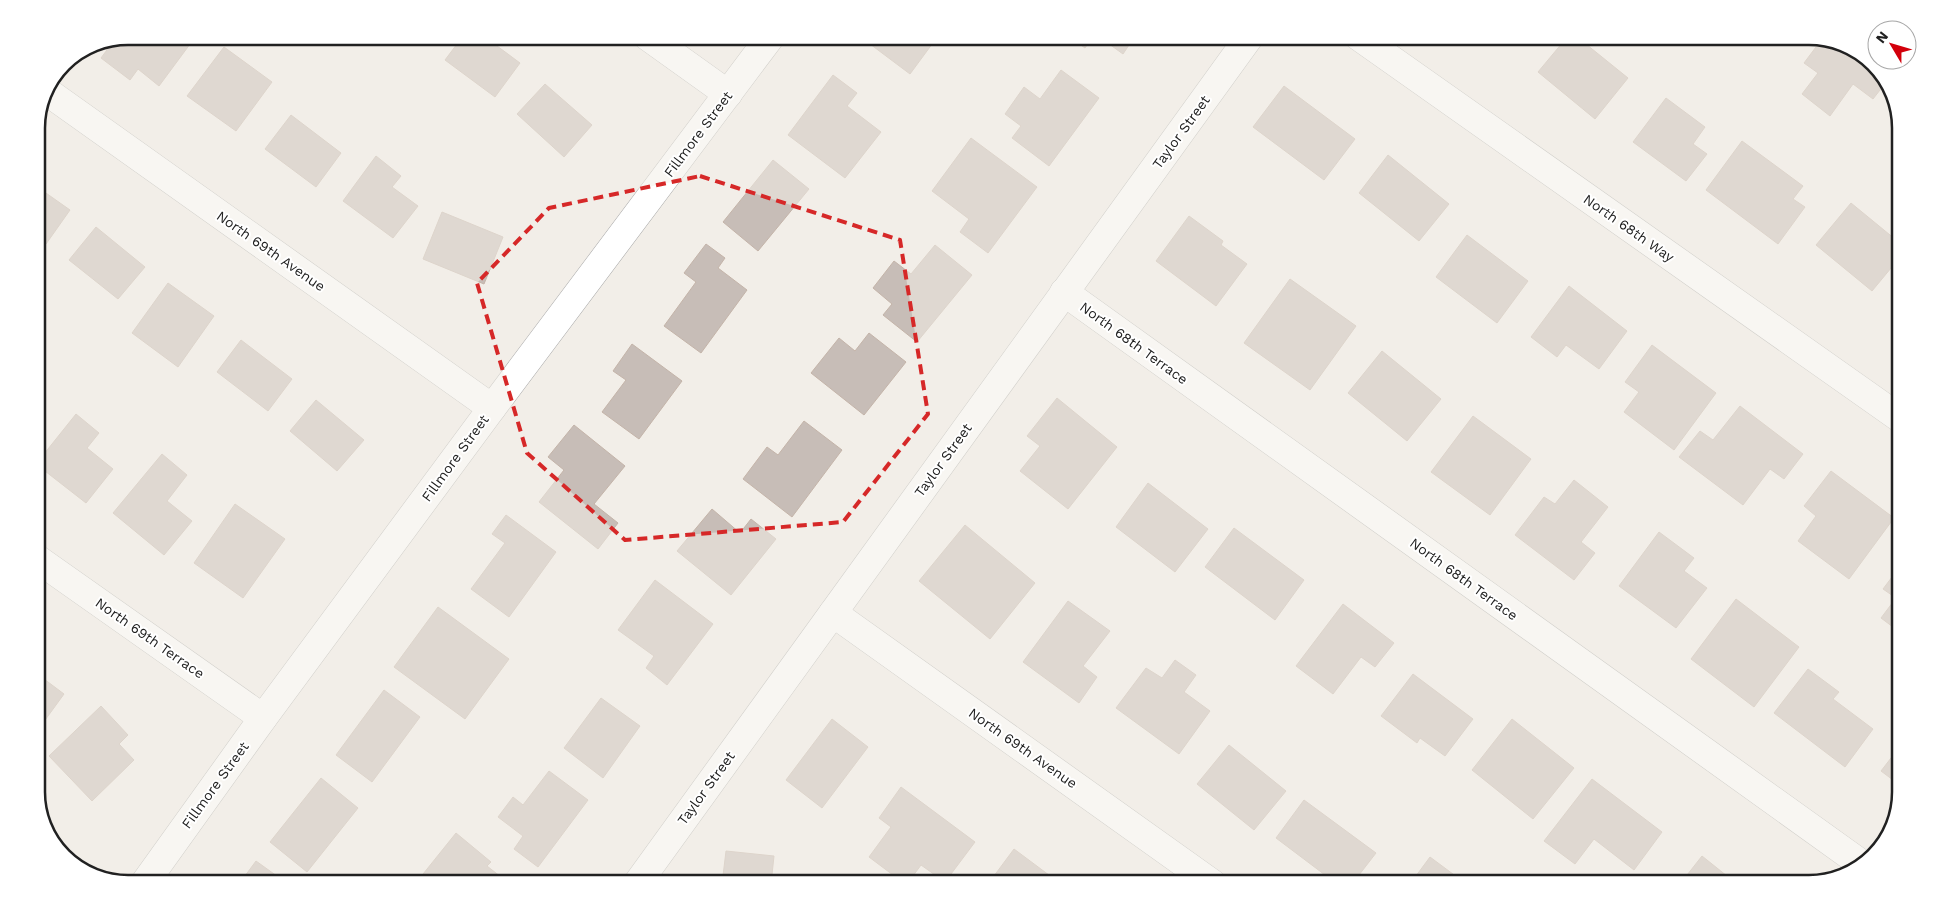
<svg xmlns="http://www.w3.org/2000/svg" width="1937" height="920" font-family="'Work Sans',sans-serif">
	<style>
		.building { fill: #c7bdb7; stroke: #c4b4a9 }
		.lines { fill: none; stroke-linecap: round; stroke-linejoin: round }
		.minor-casing { stroke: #a8a8a8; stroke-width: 29 }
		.minor { stroke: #fff; stroke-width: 28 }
		.marked { fill: none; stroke: #d62828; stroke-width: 4; stroke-dasharray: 10 6; stroke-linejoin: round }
		.labels { text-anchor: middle; stroke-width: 4; stroke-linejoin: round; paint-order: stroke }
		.street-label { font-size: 14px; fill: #212121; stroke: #fff }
		.rim { fill: none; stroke: #212121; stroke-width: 2.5 }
	</style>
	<rect width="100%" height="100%" fill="#f2eee8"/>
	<!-- building -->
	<g class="building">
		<path d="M 128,36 L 196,36 L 159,86 L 138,69 L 130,80 L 101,58 L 115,39 Z"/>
		<path d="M 463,36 L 492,36 L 489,40 L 520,63 L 495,97 L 445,60 Z"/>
		<path d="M 863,36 L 938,36 L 910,74 L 862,38 Z"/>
		<path d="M 1068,36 L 1093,36 L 1085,48 Z"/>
		<path d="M 1098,36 L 1135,36 L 1123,54 Z"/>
		<path d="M 1568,36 L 1576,36 L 1628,78 L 1595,119 L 1538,72 Z"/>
		<path d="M 1822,39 L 1844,43 L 1885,77 L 1887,81 L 1873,99 L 1853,84 L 1830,116 L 1802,94 L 1818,73 L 1804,63 Z"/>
		<path d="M 224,47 L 272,82 L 236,131 L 187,96 Z"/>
		<path d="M 1061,70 L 1099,98 L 1049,166 L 1012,138 L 1021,126 L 1005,114 L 1024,87 L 1040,99 Z"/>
		<path d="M 833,75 L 857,93 L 847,106 L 881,132 L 845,178 L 788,135 Z"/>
		<path d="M 545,84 L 592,125 L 564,157 L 517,114 Z"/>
		<path d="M 1284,86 L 1355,139 L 1324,180 L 1253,127 Z"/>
		<path d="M 1666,98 L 1705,127 L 1693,144 L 1707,154 L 1686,181 L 1633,142 Z"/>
		<path d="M 291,115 L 341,153 L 316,187 L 265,149 Z"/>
		<path d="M 971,138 L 1037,187 L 988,253 L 960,232 L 969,219 L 932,191 Z"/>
		<path d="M 1742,141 L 1803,186 L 1793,199 L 1805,207 L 1778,244 L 1706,190 Z"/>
		<path d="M 1388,155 L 1449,204 L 1419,241 L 1359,193 Z"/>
		<path d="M 376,156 L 401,176 L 392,187 L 418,206 L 393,238 L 343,201 Z"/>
		<path d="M 773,160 L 809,189 L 758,251 L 723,222 Z"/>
		<path d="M 36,186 L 70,210 L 46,244 L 36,237 Z"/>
		<path d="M 1851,203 L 1901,244 L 1901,256 L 1872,291 L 1816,245 Z"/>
		<path d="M 442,212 L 503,237 L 484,284 L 423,259 Z"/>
		<path d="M 1189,216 L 1223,241 L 1221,245 L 1247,264 L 1216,306 L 1156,261 Z"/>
		<path d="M 96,227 L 145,267 L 118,299 L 69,260 Z"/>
		<path d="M 1467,235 L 1528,281 L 1497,323 L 1436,277 Z"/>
		<path d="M 706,244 L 725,258 L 718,268 L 747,290 L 701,353 L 664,326 L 696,282 L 684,273 Z"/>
		<path d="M 935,245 L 972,275 L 917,342 L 883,315 L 892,304 L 873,288 L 894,261 L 911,274 Z"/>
		<path d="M 1290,279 L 1356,326 L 1310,390 L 1244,343 Z"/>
		<path d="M 168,283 L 214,316 L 178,367 L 132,333 Z"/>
		<path d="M 1569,286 L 1627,331 L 1599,369 L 1566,345 L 1557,357 L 1531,337 Z"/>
		<path d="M 869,333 L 906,362 L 864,415 L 811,373 L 839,338 L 855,351 Z"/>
		<path d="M 241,340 L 292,379 L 268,411 L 217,372 Z"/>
		<path d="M 632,344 L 682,381 L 639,439 L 602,412 L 626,380 L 613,371 Z"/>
		<path d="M 1652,345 L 1716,393 L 1674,450 L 1624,412 L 1639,392 L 1625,382 Z"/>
		<path d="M 1382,351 L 1441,399 L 1407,441 L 1348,393 Z"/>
		<path d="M 36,396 L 45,401 L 36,413 Z"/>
		<path d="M 1057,398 L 1117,447 L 1068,509 L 1020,471 L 1040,446 L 1027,436 Z"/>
		<path d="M 316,400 L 364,440 L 337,471 L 290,431 Z"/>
		<path d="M 1740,406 L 1803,454 L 1784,479 L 1770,469 L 1743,505 L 1679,457 L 1700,431 L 1713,440 Z"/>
		<path d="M 76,414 L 99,433 L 87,448 L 113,469 L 86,503 L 36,464 Z"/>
		<path d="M 1473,416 L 1531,459 L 1490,515 L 1431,472 Z"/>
		<path d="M 804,421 L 842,450 L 792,517 L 743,479 L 767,447 L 778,455 Z"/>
		<path d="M 574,425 L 625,466 L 594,504 L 618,523 L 598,549 L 539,502 L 564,470 L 548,457 Z"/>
		<path d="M 162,454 L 187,475 L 167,501 L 192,521 L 164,555 L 113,513 Z"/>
		<path d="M 1831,471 L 1894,518 L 1849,579 L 1798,541 L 1816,516 L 1804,506 Z"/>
		<path d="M 1574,480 L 1608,507 L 1581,542 L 1595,553 L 1574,580 L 1515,535 L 1544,497 L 1555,504 Z"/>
		<path d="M 1148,483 L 1208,529 L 1175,572 L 1116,527 Z"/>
		<path d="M 235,504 L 285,539 L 243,598 L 194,563 Z"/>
		<path d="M 712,509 L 740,533 L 751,519 L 776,539 L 731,595 L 677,551 Z"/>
		<path d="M 506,515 L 556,552 L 509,617 L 471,589 L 505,543 L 492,534 Z"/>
		<path d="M 965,525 L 1035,583 L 990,639 L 919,581 Z"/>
		<path d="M 1234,528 L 1304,580 L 1275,620 L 1205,567 Z"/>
		<path d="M 1659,532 L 1694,558 L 1684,571 L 1707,588 L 1676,628 L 1619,586 Z"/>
		<path d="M 1901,565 L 1901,633 L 1881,618 L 1896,598 L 1883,589 Z"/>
		<path d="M 655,580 L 713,624 L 667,685 L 646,668 L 654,656 L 618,630 Z"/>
		<path d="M 1736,599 L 1799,647 L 1754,707 L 1691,659 Z"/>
		<path d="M 1068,601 L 1110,631 L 1083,666 L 1097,677 L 1079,703 L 1023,662 Z"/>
		<path d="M 1343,604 L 1394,643 L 1375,667 L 1361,657 L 1333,694 L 1296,666 Z"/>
		<path d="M 438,607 L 509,659 L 465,719 L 394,667 Z"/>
		<path d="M 1175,660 L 1196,675 L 1184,692 L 1210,711 L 1179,754 L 1116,708 L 1146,668 L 1162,678 Z"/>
		<path d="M 1808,669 L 1839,692 L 1833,699 L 1873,729 L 1845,767 L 1774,713 Z"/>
		<path d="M 36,673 L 64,694 L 40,727 L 36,724 Z"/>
		<path d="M 1413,674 L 1473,719 L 1445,756 L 1420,738 L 1417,743 L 1381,716 Z"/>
		<path d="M 384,690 L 420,717 L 372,782 L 336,755 Z"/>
		<path d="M 601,698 L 640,726 L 603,778 L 564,748 Z"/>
		<path d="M 101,706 L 128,735 L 119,744 L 134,760 L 92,801 L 49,756 Z"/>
		<path d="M 832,719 L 868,747 L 822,808 L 786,780 Z"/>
		<path d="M 1512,719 L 1574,768 L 1533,819 L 1472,770 Z"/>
		<path d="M 1229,745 L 1286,791 L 1254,830 L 1197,784 Z"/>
		<path d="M 1901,745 L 1901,786 L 1881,771 Z"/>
		<path d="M 549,771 L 588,800 L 538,867 L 514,849 L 523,836 L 498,817 L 513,797 L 523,805 Z"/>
		<path d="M 321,778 L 358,808 L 307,872 L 270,842 Z"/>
		<path d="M 1592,779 L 1662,832 L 1634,870 L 1594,839 L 1575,864 L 1544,841 Z"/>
		<path d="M 901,787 L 975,842 L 945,882 L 921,865 L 907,884 L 905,884 L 869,857 L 891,827 L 879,818 Z"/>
		<path d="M 1304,800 L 1376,853 L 1352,884 L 1337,884 L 1276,838 Z"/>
		<path d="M 456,833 L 491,862 L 487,866 L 510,884 L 415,884 Z"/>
		<path d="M 1014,849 L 1061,884 L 988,884 Z"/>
		<path d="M 726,851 L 774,856 L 771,884 L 722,884 Z"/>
		<path d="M 1702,856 L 1737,884 L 1680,884 Z"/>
		<path d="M 1430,857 L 1465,883 L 1464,884 L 1410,884 Z"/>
		<path d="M 256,861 L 288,884 L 239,884 Z"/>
	</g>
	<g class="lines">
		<!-- minor casing -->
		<g class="minor-casing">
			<g id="minor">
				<path d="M 647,36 L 728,94"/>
				<path d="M 1358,36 L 1901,419"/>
				<path d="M 49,93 L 492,408"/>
				<path d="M 1064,292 L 1863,865"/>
				<path d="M 36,558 L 263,718"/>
				<path d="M 833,613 L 1213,884"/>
				<path d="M 144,884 L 263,718 L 492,408 L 771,36"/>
				<path d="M 637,884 L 1250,36"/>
			</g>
		</g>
		<!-- minor -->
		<use href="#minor" class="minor"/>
	</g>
	<!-- marked area -->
	<path d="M0 0H1937V920H0ZM 700,176 L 900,240 L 928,414 L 843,522 L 625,540 L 527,453 L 477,283 L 549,208 Z" fill="#f2eee8" fill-opacity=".55" fill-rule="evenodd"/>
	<path class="marked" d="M 700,176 L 900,240 L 928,414 L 843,522 L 625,540 L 527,453 L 477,283 L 549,208 Z"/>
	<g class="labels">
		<!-- street labels -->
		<g class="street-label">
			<text transform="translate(1181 132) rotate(-54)" y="5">Taylor Street</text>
			<text transform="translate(698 134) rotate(-53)" y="5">Fillmore Street</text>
			<text transform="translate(1629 228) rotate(35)" y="5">North 68th Way</text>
			<text transform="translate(271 251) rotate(35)" y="5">North 69th Avenue</text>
			<text transform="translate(1134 343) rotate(36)" y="5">North 68th Terrace</text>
			<text transform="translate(455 458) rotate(-54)" y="5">Fillmore Street</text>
			<text transform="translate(943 460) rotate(-54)" y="5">Taylor Street</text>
			<text transform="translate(1464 579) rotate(36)" y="5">North 68th Terrace</text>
			<text transform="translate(150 638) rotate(35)" y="5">North 69th Terrace</text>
			<text transform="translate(1023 748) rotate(35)" y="5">North 69th Avenue</text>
			<text transform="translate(215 785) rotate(-54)" y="5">Fillmore Street</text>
			<text transform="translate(706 788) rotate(-54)" y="5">Taylor Street</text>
		</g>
	</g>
	<!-- crop -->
	<path d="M0 0H1937V920H0ZM128 45H1809A83 83 0 0 1 1892 128V792A83 83 0 0 1 1809 875H128A83 83 0 0 1 45 792V128A83 83 0 0 1 128 45Z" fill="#fff" fill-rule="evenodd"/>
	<path class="rim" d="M128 45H1809A83 83 0 0 1 1892 128V792A83 83 0 0 1 1809 875H128A83 83 0 0 1 45 792V128A83 83 0 0 1 128 45Z"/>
	<!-- north arrow -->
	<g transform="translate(1892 45) rotate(308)"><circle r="24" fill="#ffffff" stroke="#a6a6a6"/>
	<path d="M0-4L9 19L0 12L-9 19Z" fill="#d3000b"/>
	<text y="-8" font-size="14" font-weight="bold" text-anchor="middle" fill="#212121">N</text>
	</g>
</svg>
